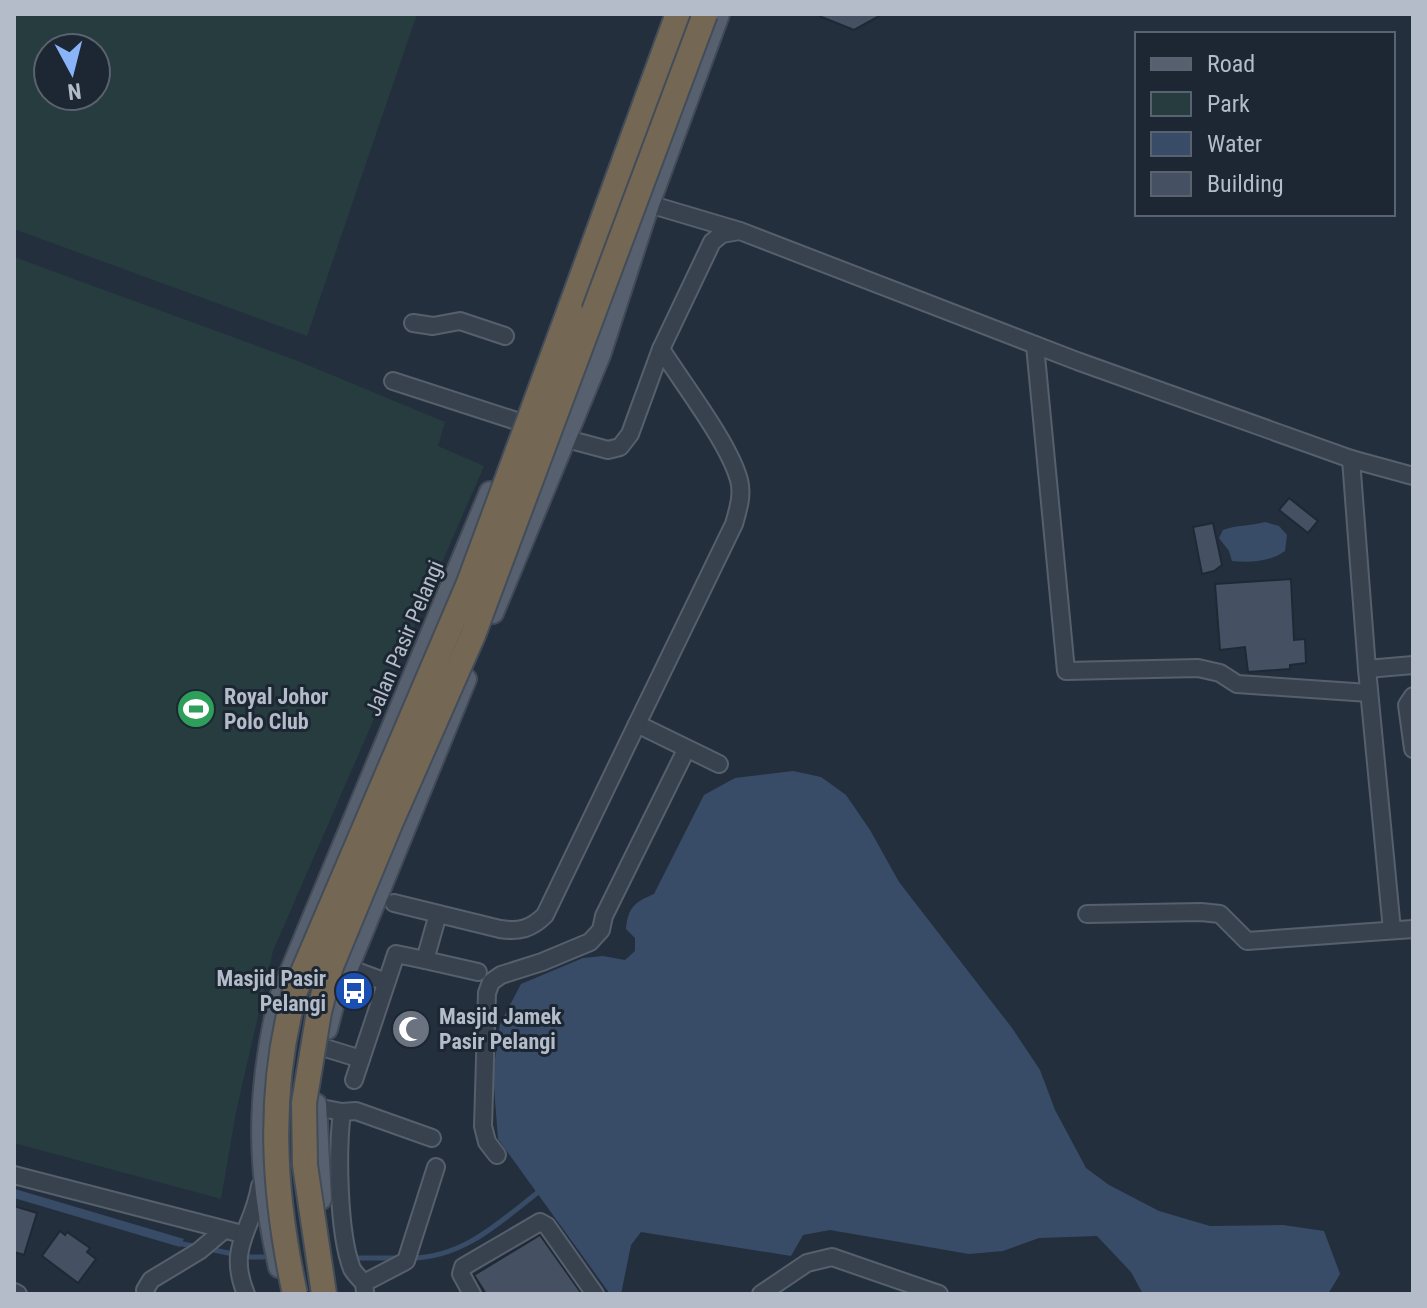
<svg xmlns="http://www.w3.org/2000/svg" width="1427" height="1308" font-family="'Roboto Condensed',sans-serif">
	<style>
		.green { fill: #263c3f; fill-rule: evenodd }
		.water { fill: #394c67 }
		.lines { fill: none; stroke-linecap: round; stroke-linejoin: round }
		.stream { stroke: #394c67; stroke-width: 5 }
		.building { fill: #455162; stroke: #1f2835; stroke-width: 2 }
		.minor-casing { stroke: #565f6c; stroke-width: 20 }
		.major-casing { stroke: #414a57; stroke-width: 24 }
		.highway-casing { stroke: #434c59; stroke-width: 28 }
		.minor { stroke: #38414e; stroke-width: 16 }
		.major { stroke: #56606e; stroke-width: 20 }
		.highway { stroke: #746855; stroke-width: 24 }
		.highway-bridge-casing { stroke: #434c59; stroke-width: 28; stroke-linecap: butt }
		.highway-bridge { stroke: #746855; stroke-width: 24 }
		.labels { text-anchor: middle; stroke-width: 6; stroke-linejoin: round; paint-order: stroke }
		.street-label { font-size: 22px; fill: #b4bcc9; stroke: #1d2633 }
		.poi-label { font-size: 22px; font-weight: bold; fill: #b4bcc9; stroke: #1d2633; text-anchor: start }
	</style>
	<rect width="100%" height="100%" fill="#242f3e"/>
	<!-- green -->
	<g class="green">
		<path d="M 14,14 L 417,14 L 307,336 L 14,229 ZM 48,48 L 96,48 L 96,96 L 48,96 Z"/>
		<path d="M 14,257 L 298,361 L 445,422 L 438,446 L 484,466 L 273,951 L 236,1112 L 221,1199 L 14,1143 Z"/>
	</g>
	<!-- water -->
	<g class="water">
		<path d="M 1265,522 L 1279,526 L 1287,535 L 1285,551 C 1270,562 1250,563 1232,561 L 1229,551 L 1219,538 L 1223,530 C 1235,525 1251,526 1265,522 Z"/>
		<path d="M 793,771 L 821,777 L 846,795 L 870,830 L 899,882 L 1012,1028 L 1040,1070 L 1055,1110 L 1086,1168 L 1109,1185 L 1159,1211 L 1210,1226 L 1283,1225 L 1324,1231 L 1340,1274 L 1328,1294 L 1143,1294 L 1131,1272 L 1097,1236 L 1039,1238 L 1003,1251 L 969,1254 L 830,1230 L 803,1235 L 791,1256 L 641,1232 L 631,1245 L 621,1294 L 610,1294 L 498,1139 L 493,1074 L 500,1024 L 521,984 L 583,958 L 603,956 L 625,960 L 635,951 L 635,938 L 626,929 C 628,907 635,902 654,894 L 704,795 L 735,778 Z"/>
		<path d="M 14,1189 L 15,1189 L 184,1239 L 180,1247 L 14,1198 Z"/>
	</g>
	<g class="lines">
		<!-- stream -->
		<g class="stream">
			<path d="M 177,1243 L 199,1247"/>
			<path d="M 209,1249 L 248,1257 L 263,1257"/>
			<path d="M 353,1258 L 399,1258"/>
			<path d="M 409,1258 C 461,1259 499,1223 537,1193"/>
		</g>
	</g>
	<!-- building -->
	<g class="building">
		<path d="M 814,14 L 883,14 L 854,30 Z"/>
		<path d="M 1289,498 L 1318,521 L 1308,533 L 1279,510 Z"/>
		<path d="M 1213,523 L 1222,565 L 1214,571 L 1202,574 L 1193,527 Z"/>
		<path d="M 1291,579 L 1294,640 L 1305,639 L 1306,663 L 1290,665 L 1290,669 L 1248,672 L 1245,647 L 1220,650 L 1215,584 Z"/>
		<path d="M 14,1206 L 37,1213 L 24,1255 L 14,1252 Z"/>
		<path d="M 60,1231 L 65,1235 L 67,1232 L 90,1248 L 87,1252 L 96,1259 L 78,1283 L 42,1256 Z"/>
		<path d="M 540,1235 L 582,1294 L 486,1294 L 474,1275 Z"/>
	</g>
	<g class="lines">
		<!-- minor casing -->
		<g class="minor-casing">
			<g id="minor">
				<path d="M 649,204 L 740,231 L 1077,361 L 1351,459 L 1413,476"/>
				<path d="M 413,323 L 433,326 L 460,321 L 505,336"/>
				<path d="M 1035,345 L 1066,671 L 1198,668 L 1220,673 L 1237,684 L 1369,693"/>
				<path d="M 661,349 C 683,384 729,443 739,480 C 743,495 738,510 734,524 L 637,724 L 719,764"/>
				<path d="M 393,381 L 535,427"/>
				<path d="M 556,436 L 608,450 L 620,447 L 630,434 L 661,349 L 712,242 L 722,234 L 739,231"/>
				<path d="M 1351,459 L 1367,669 L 1392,930"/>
				<path d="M 1367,669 L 1413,665"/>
				<path d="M 1413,696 L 1407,705 L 1413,749"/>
				<path d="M 394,903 L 500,929 C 519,932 531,929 545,915 L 637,724"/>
				<path d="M 1087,914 L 1201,912 L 1220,914 L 1247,941 L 1413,929"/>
				<path d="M 425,960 L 478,972"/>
				<path d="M 348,968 L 386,982"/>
				<path d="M 322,1047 L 361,1059"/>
				<path d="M 354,1080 L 396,954 L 425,960 L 438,914"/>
				<path d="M 316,1107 L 342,1112 L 356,1111 L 432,1138"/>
				<path d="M 342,1112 C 337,1150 338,1233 352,1269 C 355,1274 360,1279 364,1283"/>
				<path d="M 497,1155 L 487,1142 L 483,1126 L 487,993 L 491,982 L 501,975 L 542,962 L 590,942 L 601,930 L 604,916 L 686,750"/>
				<path d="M 14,1175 L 242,1234"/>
				<path d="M 14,1292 L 18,1294"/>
				<path d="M 365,1292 L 364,1283 L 406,1261 L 436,1167"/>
				<path d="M 146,1294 L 145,1290 L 151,1280 L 199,1251 L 224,1230"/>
				<path d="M 246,1294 C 226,1246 253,1230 260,1186"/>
				<path d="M 472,1294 L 461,1274 L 463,1267 L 540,1222 L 547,1226 L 595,1294"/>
				<path d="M 761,1294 L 807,1263 L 832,1257 L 939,1294"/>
			</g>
		</g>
		<!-- major casing -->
		<g class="major-casing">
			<g id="major">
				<path d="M 493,613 L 600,355 L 649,204 L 719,14"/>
				<path d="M 327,1029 L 334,1002 L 466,679"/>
				<path d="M 316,1104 L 321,1199"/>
				<path d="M 279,1267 C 257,1170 256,1096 279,999 L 490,492"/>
			</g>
		</g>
		<!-- highway casing -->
		<g class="highway-casing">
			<path id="highway" d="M 570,309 L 678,14"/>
		</g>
		<!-- minor -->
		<use href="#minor" class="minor"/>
		<!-- major -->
		<use href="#major" class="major"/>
		<!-- highway -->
		<use href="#highway" class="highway"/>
		<!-- highway-bridge casing -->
		<g class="highway-bridge-casing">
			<g id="highway-bridge">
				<path d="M 295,1294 C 273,1192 267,1092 295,991 L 469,583 L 570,309"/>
				<path d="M 324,1294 L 305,1165 L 304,1103 L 319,1012 L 330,969 L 390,824 L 473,635 L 705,14"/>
			</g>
		</g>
		<!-- highway-bridge -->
		<use href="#highway-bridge" class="highway-bridge"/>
	</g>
	<!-- icons -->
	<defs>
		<g id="stadium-disc" transform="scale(2)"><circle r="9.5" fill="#2e9e5b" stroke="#1d2633"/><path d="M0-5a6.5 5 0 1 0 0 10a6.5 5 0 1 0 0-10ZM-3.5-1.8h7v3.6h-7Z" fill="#fff"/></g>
		<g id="bus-disc" transform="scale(2)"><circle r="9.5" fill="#1a4fb4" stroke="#1d2633"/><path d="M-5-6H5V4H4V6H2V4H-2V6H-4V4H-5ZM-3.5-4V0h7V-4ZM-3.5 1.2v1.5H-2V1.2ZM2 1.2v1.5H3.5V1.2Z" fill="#fff"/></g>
		<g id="mosque-disc" transform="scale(2)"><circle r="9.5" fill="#6b7280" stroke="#1d2633"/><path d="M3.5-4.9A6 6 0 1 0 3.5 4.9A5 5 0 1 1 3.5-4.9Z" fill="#fff"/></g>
	</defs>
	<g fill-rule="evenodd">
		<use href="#stadium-disc" x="196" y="709"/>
		<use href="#bus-disc" x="354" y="991"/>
		<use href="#mosque-disc" x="411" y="1029"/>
	</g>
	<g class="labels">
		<!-- street labels -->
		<g class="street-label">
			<text transform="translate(404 638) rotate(-67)" y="8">Jalan Pasir Pelangi</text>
		</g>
		<!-- poi labels -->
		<g class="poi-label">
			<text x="224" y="704">Royal Johor<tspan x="224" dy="25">Polo Club</tspan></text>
			<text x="326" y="986" text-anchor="end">Masjid Pasir<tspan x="326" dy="25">Pelangi</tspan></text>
			<text x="439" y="1024">Masjid Jamek<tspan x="439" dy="25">Pasir Pelangi</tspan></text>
		</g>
	</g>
	<!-- border -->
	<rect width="1427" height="1308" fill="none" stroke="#b4bcc9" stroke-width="32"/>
	<!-- legend -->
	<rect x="1135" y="32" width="260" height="184" fill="#1d2633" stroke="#59626f" stroke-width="2"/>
	<rect x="1151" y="58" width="40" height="12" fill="#56606e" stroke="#59626f" stroke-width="2"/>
	<text x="1207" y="72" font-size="24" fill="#b4bcc9">Road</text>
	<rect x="1151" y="92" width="40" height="24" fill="#263c3f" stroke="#59626f" stroke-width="2"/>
	<text x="1207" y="112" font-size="24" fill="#b4bcc9">Park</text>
	<rect x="1151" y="132" width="40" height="24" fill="#394c67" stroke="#59626f" stroke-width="2"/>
	<text x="1207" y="152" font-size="24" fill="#b4bcc9">Water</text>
	<rect x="1151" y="172" width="40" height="24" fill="#455162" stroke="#59626f" stroke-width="2"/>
	<text x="1207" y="192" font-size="24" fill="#b4bcc9">Building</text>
	<!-- north arrow -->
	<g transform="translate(72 72) rotate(173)"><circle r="38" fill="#1d2633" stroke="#59626f" stroke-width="2"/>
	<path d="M0-6L14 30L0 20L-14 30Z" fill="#8ab4f8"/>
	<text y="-12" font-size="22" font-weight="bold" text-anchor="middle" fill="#b4bcc9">N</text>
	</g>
</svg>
